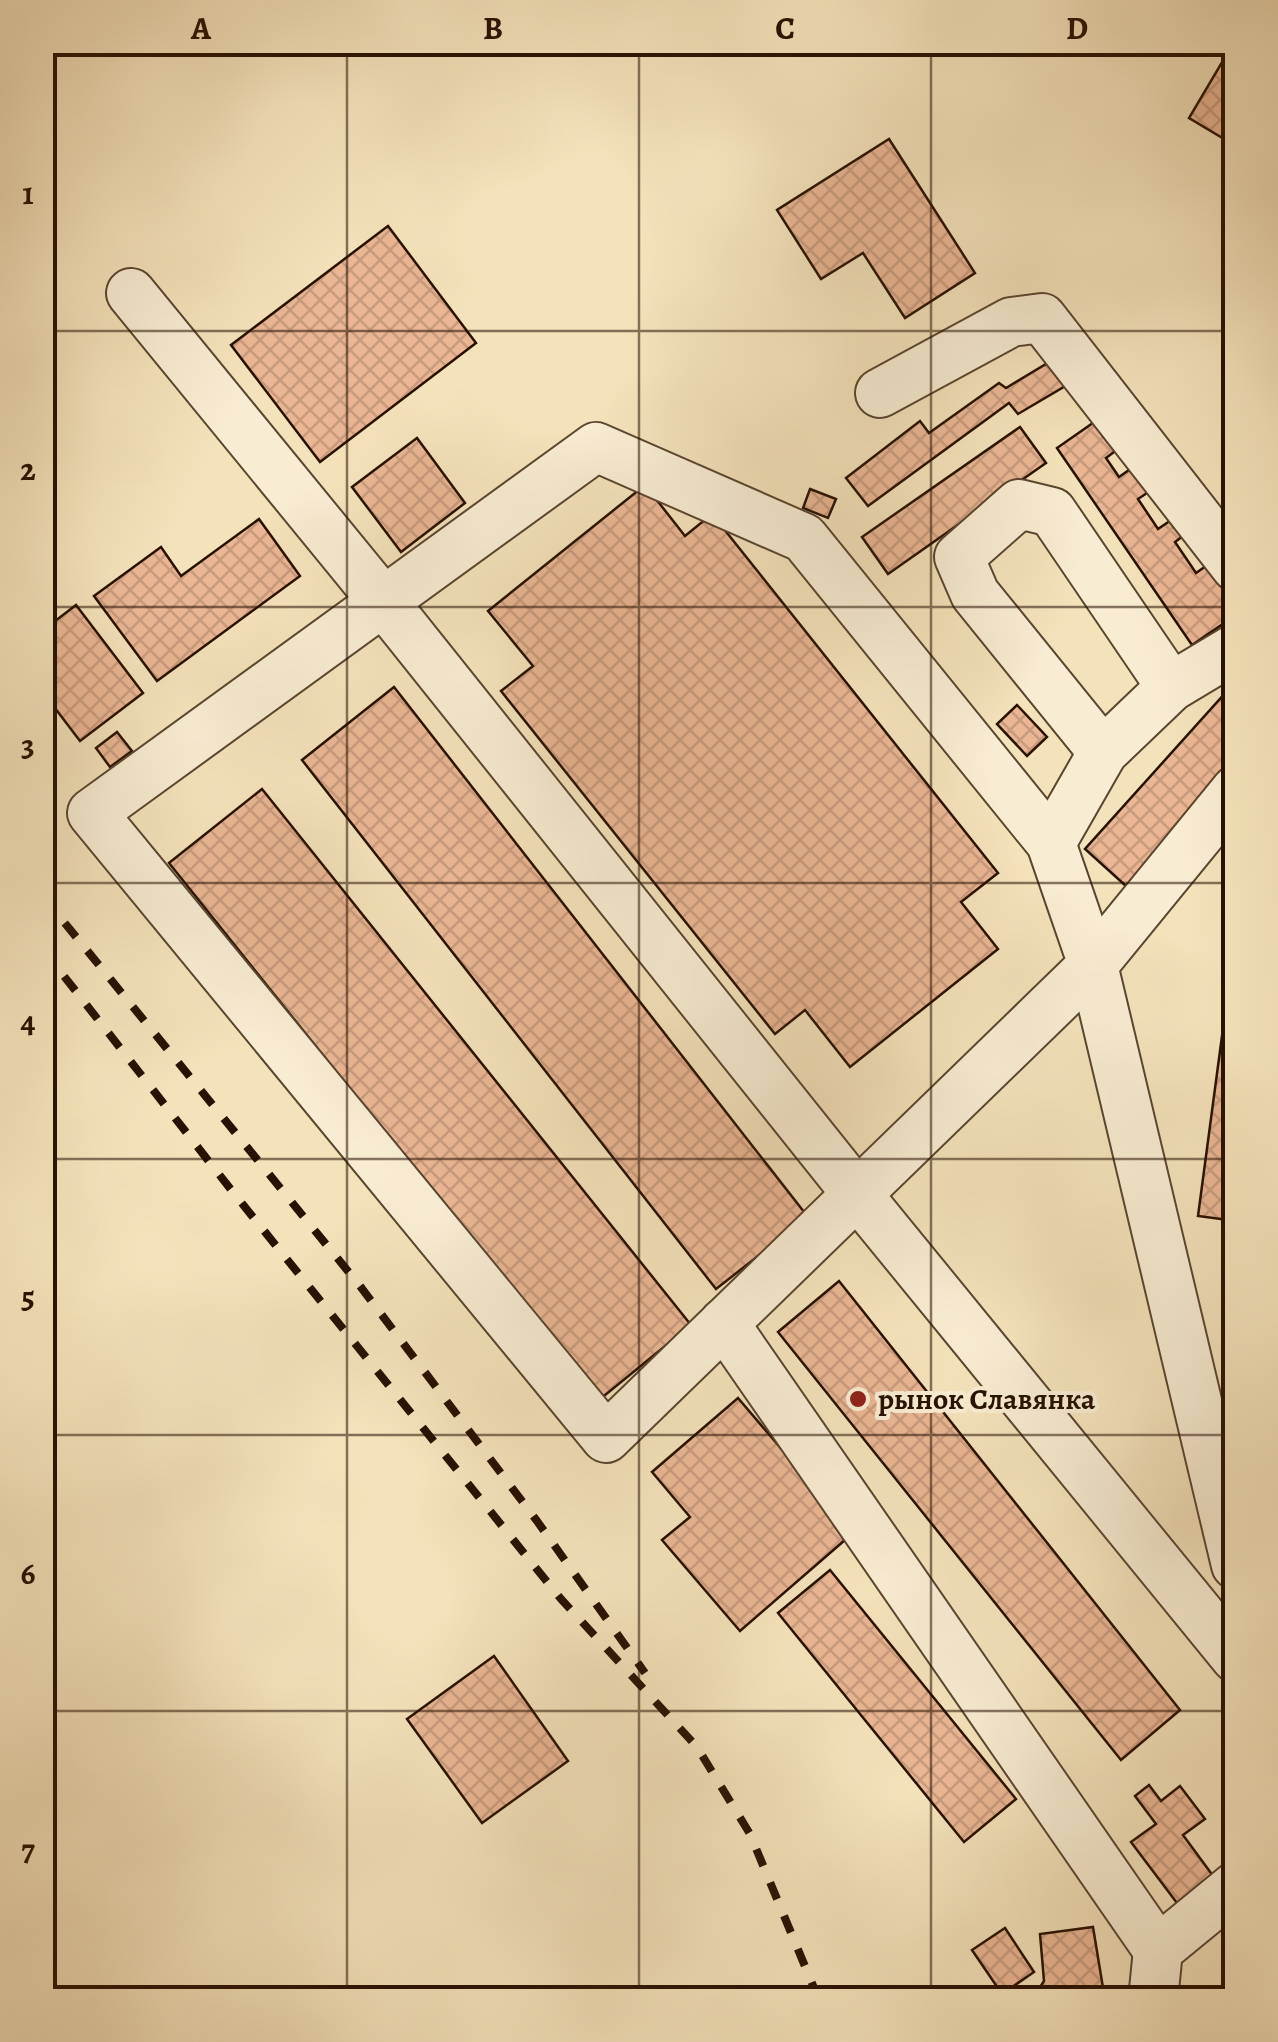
<svg xmlns="http://www.w3.org/2000/svg" width="1278" height="2042" font-family="Alegreya,serif">
	<style>
		.building { fill: url(#building-cross-hatch); stroke: #271101; stroke-width: 2.5 }
		.lines { fill: none; stroke-linecap: round; stroke-linejoin: round }
		.minor-casing { stroke: #5a452f; stroke-width: 52 }
		.minor { stroke: #f8ecd2; stroke-width: 48 }
		.rail { stroke: #271101; stroke-width: 8; stroke-dasharray: 18 18; stroke-linecap: butt }
		.grid { fill: none; stroke: #271101; stroke-width: 2.5; stroke-opacity: 0.55 }
		.poi-dot { fill: #8f2418; stroke: #f8ecd2; stroke-width: 4 }
		.labels { text-anchor: middle; stroke-width: 8; stroke-linejoin: round; paint-order: stroke }
		.poi-label { font-size: 30px; font-weight: bold; fill: #271101; stroke: #f8ecd2; text-anchor: start }
		.neatline { fill: none; stroke: #271101; stroke-width: 4 }
		.grid-label { font-size: 32px; text-anchor: middle; font-weight: bold; fill: #271101 }
	</style>
	<defs>
		<pattern id="building-cross-hatch" width="8" height="8" patternUnits="userSpaceOnUse" patternTransform="scale(2.5)"><rect width="8" height="8" fill="#eab693"/><path d="M0 0l8 8M0 8l8-8" fill="none" stroke="#c99b7d"/></pattern>
	</defs>
	<rect width="100%" height="100%" fill="#f4e2ba"/>
	<filter id="stains"><feTurbulence type="fractalNoise" baseFrequency=".002" numOctaves="4"/><feColorMatrix values="0 0 0 0 .2 0 0 0 0 .09 0 0 0 0 .02 0 0 0 .5 -.17"/></filter>
	<radialGradient id="worn" r=".72"><stop offset=".6" stop-color="#630" stop-opacity="0"/><stop offset="1" stop-color="#630" stop-opacity=".3"/></radialGradient>
	<!-- building -->
	<g class="building">
		<path d="M 1234,42 L 1236,42 L 1236,146 L 1189,118 Z"/>
		<path d="M 889,139 L 975,273 L 905,318 L 863,253 L 821,279 L 777,210 Z"/>
		<path d="M 388,226 L 476,343 L 320,462 L 231,345 Z"/>
		<path d="M 1056,358 L 1072,382 L 1018,414 L 1009,403 L 868,506 L 846,478 L 920,421 L 929,433 L 999,383 L 1006,388 Z"/>
		<path d="M 1110,411 L 1130,440 L 1106,458 L 1119,477 L 1139,463 L 1156,487 L 1138,499 L 1158,529 L 1180,514 L 1191,530 L 1175,542 L 1196,573 L 1226,552 L 1236,567 L 1236,615 L 1192,645 L 1057,448 Z"/>
		<path d="M 1020,427 L 1046,463 L 888,574 L 862,537 Z"/>
		<path d="M 417,438 L 465,503 L 401,552 L 352,487 Z"/>
		<path d="M 645,485 L 685,536 L 712,514 L 998,873 L 961,902 L 998,949 L 850,1067 L 805,1010 L 775,1034 L 501,691 L 533,666 L 488,611 Z"/>
		<path d="M 810,489 L 836,499 L 828,518 L 803,508 Z"/>
		<path d="M 259,519 L 300,576 L 157,681 L 94,596 L 161,547 L 181,576 Z"/>
		<path d="M 76,605 L 143,693 L 80,741 L 42,691 L 42,631 Z"/>
		<path d="M 1236,681 L 1236,766 L 1127,887 L 1085,849 Z"/>
		<path d="M 394,687 L 808,1217 L 716,1289 L 302,760 Z"/>
		<path d="M 1017,705 L 1047,737 L 1027,756 L 997,724 Z"/>
		<path d="M 117,732 L 132,751 L 110,767 L 96,748 Z"/>
		<path d="M 262,789 L 691,1325 L 599,1400 L 169,863 Z"/>
		<path d="M 1236,931 L 1236,1221 L 1198,1216 Z"/>
		<path d="M 839,1281 L 1180,1710 L 1121,1760 L 778,1332 Z"/>
		<path d="M 738,1398 L 853,1533 L 740,1631 L 662,1540 L 690,1517 L 652,1472 Z"/>
		<path d="M 830,1570 L 1016,1799 L 964,1842 L 778,1613 Z"/>
		<path d="M 494,1656 L 568,1761 L 482,1823 L 407,1719 Z"/>
		<path d="M 1149,1785 L 1161,1801 L 1180,1786 L 1205,1819 L 1183,1835 L 1219,1884 L 1183,1911 L 1131,1842 L 1156,1824 L 1135,1796 Z"/>
		<path d="M 1093,1927 L 1105,2000 L 1032,2000 L 1044,1981 L 1040,1934 Z"/>
		<path d="M 1005,1928 L 1034,1972 L 1002,1994 L 972,1950 Z"/>
	</g>
	<g class="lines">
		<!-- minor casing -->
		<g class="minor-casing">
			<g id="minor">
				<path d="M 131,293 L 383,601 L 857,1194 L 1236,1658"/>
				<path d="M 880,393 L 1011,322 L 1042,318 L 1236,567"/>
				<path d="M 596,447 L 804,538 L 1051,843 L 1093,965 L 606,1438 L 92,813 Z"/>
				<path d="M 1103,752 L 975,594 L 959,557 L 1019,504 L 1052,512 L 1171,687"/>
				<path d="M 1236,790 L 1093,965 L 1236,1565"/>
				<path d="M 1051,843 L 1103,752 L 1171,687 L 1236,648"/>
				<path d="M 724,1323 L 1158,1950"/>
				<path d="M 1153,2000 L 1158,1950 L 1236,1886"/>
			</g>
		</g>
		<!-- minor -->
		<use href="#minor" class="minor"/>
		<!-- rail -->
		<g class="rail">
			<path d="M 42,895 L 360,1286 L 537,1521 L 645,1673"/>
			<path d="M 42,948 L 236,1196 L 561,1599 L 697,1747 L 750,1834 L 819,2000"/>
		</g>
	</g>
	<!-- grid -->
	<path class="grid" d="M 347,42 L 347,2000M 639,42 L 639,2000M 931,42 L 931,2000M 42,331 L 1236,331M 42,607 L 1236,607M 42,883 L 1236,883M 42,1159 L 1236,1159M 42,1435 L 1236,1435M 42,1711 L 1236,1711"/>
	<!-- markers -->
	<circle class="poi-dot" cx="858" cy="1399" r="10"/>
	<g class="labels">
		<!-- poi labels -->
		<g class="poi-label">
			<text x="878" y="1409">рынок Славянка</text>
		</g>
	</g>
	<!-- margin -->
	<rect width="1278" height="2042" fill="none" stroke="#f4e2ba" stroke-width="110"/>
	<rect x="55" y="55" width="1168" height="1932" class="neatline"/>
	<g class="grid-label">
		<text x="201" y="39">A</text>
		<text x="493" y="39">B</text>
		<text x="785" y="39">C</text>
		<text x="1077" y="39">D</text>
		<text x="28" y="204">1</text>
		<text x="28" y="480">2</text>
		<text x="28" y="756">3</text>
		<text x="28" y="1032">4</text>
		<text x="28" y="1308">5</text>
		<text x="28" y="1584">6</text>
		<text x="28" y="1860">7</text>
	</g>
	<rect width="100%" height="100%" filter="url(#stains)"/>
	<rect width="100%" height="100%" fill="url(#worn)"/>
</svg>
